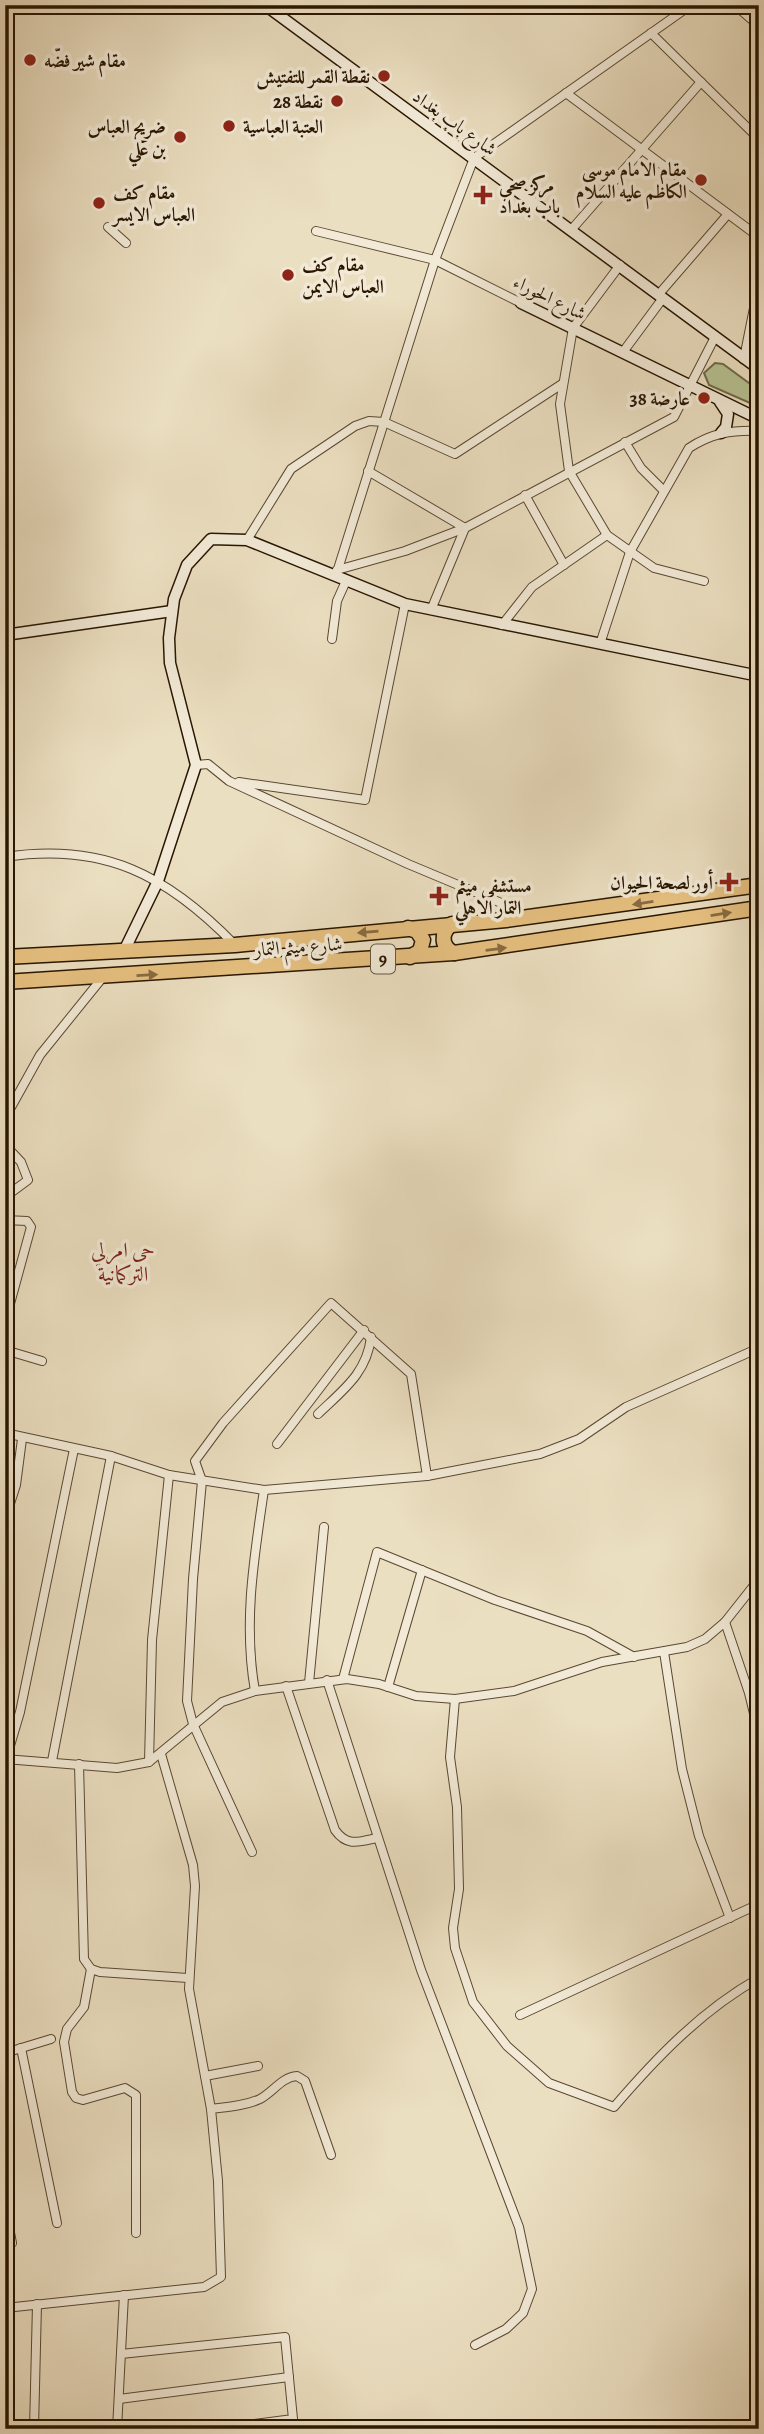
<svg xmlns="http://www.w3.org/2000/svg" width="764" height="2434" font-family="Alegreya,Amiri,serif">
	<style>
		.park { fill: #b7c293; stroke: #706c4a; stroke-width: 2 }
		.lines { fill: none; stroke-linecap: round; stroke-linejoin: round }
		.street-casing { stroke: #5a4831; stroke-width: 10 }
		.secondary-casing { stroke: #291601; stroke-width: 13 }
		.highway-casing { stroke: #291601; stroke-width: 17 }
		.street { stroke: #f2ead7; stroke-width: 8 }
		.secondary { stroke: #f2ead7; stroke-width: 10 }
		.highway { stroke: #e6c080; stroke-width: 14 }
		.oneway { fill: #886b40 }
		.poi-dot { fill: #8f2418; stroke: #f2ead7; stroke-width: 2.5 }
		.labels { text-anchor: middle; stroke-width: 7; stroke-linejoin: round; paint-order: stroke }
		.shield { fill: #f2ead7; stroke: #655641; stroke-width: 2 }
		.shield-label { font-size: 18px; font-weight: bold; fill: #291601 }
		.poi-label { font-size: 19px; font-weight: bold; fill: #291601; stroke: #f2ead7; text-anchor: start }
		.street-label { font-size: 19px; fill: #291601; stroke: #f2ead7 }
		.neighbourhood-label { font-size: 21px; fill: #7a1f14; stroke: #f2ead7 }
	</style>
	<rect width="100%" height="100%" fill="#ebdfc1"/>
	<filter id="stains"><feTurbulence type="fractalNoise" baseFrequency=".00286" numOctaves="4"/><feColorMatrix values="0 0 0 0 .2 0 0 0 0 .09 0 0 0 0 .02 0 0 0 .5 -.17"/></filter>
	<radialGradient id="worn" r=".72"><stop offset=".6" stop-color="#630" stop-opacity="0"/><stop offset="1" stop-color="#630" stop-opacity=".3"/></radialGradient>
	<!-- park -->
	<path class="park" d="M 715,363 L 723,364 L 753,386 L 759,385 L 759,407 L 709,385 L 704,373 Z"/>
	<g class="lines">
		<!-- street casing -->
		<g class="street-casing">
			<g id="street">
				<path d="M 735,5 L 759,26"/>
				<path d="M 651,33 L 759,139"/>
				<path d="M 566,93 L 759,237"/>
				<path d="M 108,227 L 126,243"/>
				<path d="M 572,229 L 701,82"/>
				<path d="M 316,231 L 435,260 L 521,303"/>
				<path d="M 620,265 L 573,328 L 560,404 L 569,471 L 607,535 L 654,568 L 704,581"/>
				<path d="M 659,294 L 728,214"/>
				<path d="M 623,352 L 663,298"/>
				<path d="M 744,358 L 759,283"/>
				<path d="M 625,442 L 641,468 L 663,490"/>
				<path d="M 368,471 L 465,528 L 431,610"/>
				<path d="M 525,495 L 564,565"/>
				<path d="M 247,540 L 291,469 L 355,426 L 369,421 L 384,422 L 455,454 L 562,384"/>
				<path d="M 338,569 L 435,260 L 474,158 L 691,5"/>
				<path d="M 337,570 L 405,551 L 465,528 L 674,417 L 715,337"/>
				<path d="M 502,625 L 532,587 L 607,535"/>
				<path d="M 332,639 L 337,601 L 346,581"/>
				<path d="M 600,644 L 630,552 L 689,448 C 712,433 731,430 759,431"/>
				<path d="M 196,765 L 208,764 L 229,781 L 408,864 L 506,905 L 506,920"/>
				<path d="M 239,782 L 365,800 L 405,604"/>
				<path d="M 5,857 C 104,842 167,875 235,945"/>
				<path d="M 5,1118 L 40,1055 L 103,977"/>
				<path d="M 5,1145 L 21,1162 L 28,1180 L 5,1197"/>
				<path d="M 5,1220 L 27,1221 L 31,1227 L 5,1322"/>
				<path d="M 5,1350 L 42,1361"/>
				<path d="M 318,1414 C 343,1390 367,1373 371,1337"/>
				<path d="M 5,1433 L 111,1456 L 169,1475 L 264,1490 L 427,1476 L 540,1454 L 579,1439 L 626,1407 L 759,1348"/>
				<path d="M 277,1444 L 364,1330"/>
				<path d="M 5,1519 L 16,1485 L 22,1439"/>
				<path d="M 725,1622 L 749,1693 L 759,1734"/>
				<path d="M 664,1652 L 682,1769 L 699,1836 L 730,1918"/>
				<path d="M 343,1679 L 377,1552 L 495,1600 L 587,1631 L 634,1657"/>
				<path d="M 327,1680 L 421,1970 L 519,2227 L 532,2289 L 523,2313 L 506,2329 L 475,2345"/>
				<path d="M 309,1683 L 324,1527"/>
				<path d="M 286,1686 L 335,1830 C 347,1847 359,1842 377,1838"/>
				<path d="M 388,1687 L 422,1570"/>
				<path d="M 255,1691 C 243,1623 254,1558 264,1490"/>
				<path d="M 455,1699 L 450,1757 L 457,1807 L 459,1889 L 453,1928 L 455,1948 L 473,2002 L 507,2046 L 549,2083 L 614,2107 C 656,2058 702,2010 759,1978"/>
				<path d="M 5,1759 L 117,1768 L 149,1762 L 222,1702 L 255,1691 L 347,1679 L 379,1684 L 416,1696 L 455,1699 L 514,1691 L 602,1662 L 687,1647 L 705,1639 L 725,1622 L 759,1579"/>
				<path d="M 6,1759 L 20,1712 L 74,1449"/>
				<path d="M 52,1761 L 111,1456"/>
				<path d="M 149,1762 L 152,1640 L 169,1475"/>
				<path d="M 79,1764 L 84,1959 L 91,1969 L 100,1972 L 188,1978"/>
				<path d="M 252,1852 L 193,1724 L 187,1701 L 193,1579 L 202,1481 L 195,1461 L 223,1423 L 331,1303 L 411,1374 L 427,1476"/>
				<path d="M 91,1969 L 84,2007 L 67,2029 L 64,2042 L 72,2092 L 76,2098 L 83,2100 L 125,2088 L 136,2095 L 136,2233"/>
				<path d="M 520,2015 L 759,1904"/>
				<path d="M 21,2048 L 57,2223"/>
				<path d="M 5,2053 L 51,2039"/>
				<path d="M 205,2076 L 258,2066"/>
				<path d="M 211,2109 C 227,2107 245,2106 260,2099 C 273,2092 282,2077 297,2076 L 305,2081 L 331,2155"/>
				<path d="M 5,2207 L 12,2243"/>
				<path d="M 5,2308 L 204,2287 L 221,2277 L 218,2181 L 211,2109 L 189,1989 L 195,1886 L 193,1865 L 161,1754"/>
				<path d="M 121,2354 L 285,2337 L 293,2419 L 214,2429"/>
				<path d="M 119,2399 L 289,2377"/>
				<path d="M 34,2429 L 37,2304"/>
				<path d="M 117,2429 L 124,2295"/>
			</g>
		</g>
		<!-- secondary casing -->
		<g class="secondary-casing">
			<g id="secondary">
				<path d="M 265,5 L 759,369"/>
				<path d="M 521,303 L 759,419"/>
				<path d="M 744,358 L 759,356"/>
				<path d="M 720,402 L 728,414 L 726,427 L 721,433"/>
				<path d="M 5,635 L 172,611"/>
				<path d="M 124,951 L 158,881 L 196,765 L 170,663 L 169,638 L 174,599 L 187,565 L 211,539 L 247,540 L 405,604 L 759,676"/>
			</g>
		</g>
		<!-- highway casing -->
		<g class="highway-casing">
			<g id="highway">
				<path d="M 452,924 C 440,933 441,947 454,953"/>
				<path d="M 408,928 L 417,931 L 423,940 L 420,951 L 410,957"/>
				<path d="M 5,957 L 235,945 L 506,920 L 759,885"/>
				<path d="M 5,982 L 454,953 L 759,908"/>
			</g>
		</g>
		<!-- street -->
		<use href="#street" class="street"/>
		<!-- secondary -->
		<use href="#secondary" class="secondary"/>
		<!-- highway -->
		<use href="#highway" class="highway"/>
	</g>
	<!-- one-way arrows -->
	<defs><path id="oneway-solid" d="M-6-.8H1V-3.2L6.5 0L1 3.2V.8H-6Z" transform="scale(1.75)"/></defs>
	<g class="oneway">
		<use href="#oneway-solid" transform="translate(643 903) rotate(171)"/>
		<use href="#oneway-solid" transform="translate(721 914) rotate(-9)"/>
		<use href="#oneway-solid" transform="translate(368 932) rotate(175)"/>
		<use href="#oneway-solid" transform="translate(496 949) rotate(-7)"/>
		<use href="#oneway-solid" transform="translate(147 975) rotate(-3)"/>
	</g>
	<!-- markers -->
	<g class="poi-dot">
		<circle cx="30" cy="60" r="7"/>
		<circle cx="384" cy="76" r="7"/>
		<circle cx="337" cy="101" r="7"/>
		<circle cx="229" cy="126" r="7"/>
		<circle cx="180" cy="137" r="7"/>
		<circle cx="701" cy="180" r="7"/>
		<path d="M479.5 184.5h7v7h7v7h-7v7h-7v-7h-7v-7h7z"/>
		<circle cx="99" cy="203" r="7"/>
		<circle cx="288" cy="275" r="7"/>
		<circle cx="704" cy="398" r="7"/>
		<path d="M725.5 871.5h7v7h7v7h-7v7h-7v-7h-7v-7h7z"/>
		<path d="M435.5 885.5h7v7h7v7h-7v7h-7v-7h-7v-7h7z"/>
	</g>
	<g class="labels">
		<!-- shield labels -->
		<rect class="shield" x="371" y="944.5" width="24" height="29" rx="5"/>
		<g class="shield-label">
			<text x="383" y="965">9</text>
		</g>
		<!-- poi labels -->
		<g class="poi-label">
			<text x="44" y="67">مقام شير فضّه</text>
			<text x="370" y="83" text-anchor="end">نقطة القمر للتفتيش</text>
			<text x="323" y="108" text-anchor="end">نقطة 28</text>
			<text x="166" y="133" text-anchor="end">ضريح العباس<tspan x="166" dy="22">بن علي</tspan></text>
			<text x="243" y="133">العتبة العباسية</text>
			<text x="687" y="176" text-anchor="end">مقام الامام موسى<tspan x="687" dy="22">الكاظم عليه السلام</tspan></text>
			<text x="499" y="191">مركز صحي<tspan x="499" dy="22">باب بغداد</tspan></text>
			<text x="113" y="199">مقام كف<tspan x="113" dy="22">العباس الايسر</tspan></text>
			<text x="302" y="271">مقام كف<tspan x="302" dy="22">العباس الايمن</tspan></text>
			<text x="690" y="405" text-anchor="end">عارضة 38</text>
			<text x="713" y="889" text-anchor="end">أور لصحة الحيوان</text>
			<text x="455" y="892">مستشفى ميثم<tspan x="455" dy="22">التمار الاهلي</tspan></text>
		</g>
		<!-- street labels -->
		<g class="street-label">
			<text transform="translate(455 122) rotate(36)" y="7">شارع باب بغداد</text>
			<text transform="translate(550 297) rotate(26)" y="7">شارع الحوراء</text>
			<text transform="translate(298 946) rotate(-4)" y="7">شارع ميثم التمار</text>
		</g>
		<!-- neighbourhood labels -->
		<g class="neighbourhood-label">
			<text x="123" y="1257">حي امرلي<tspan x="123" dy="24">التركمانية</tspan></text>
		</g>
	</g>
	<!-- margin -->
	<rect width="764" height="2434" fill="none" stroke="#ebdfc1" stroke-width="28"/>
	<rect x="7" y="7" width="750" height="2420" fill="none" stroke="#291601" stroke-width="3.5"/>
	<rect x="14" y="14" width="736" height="2406" fill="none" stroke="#291601" stroke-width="2"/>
	<rect width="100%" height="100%" filter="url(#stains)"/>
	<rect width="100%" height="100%" fill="url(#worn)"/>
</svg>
